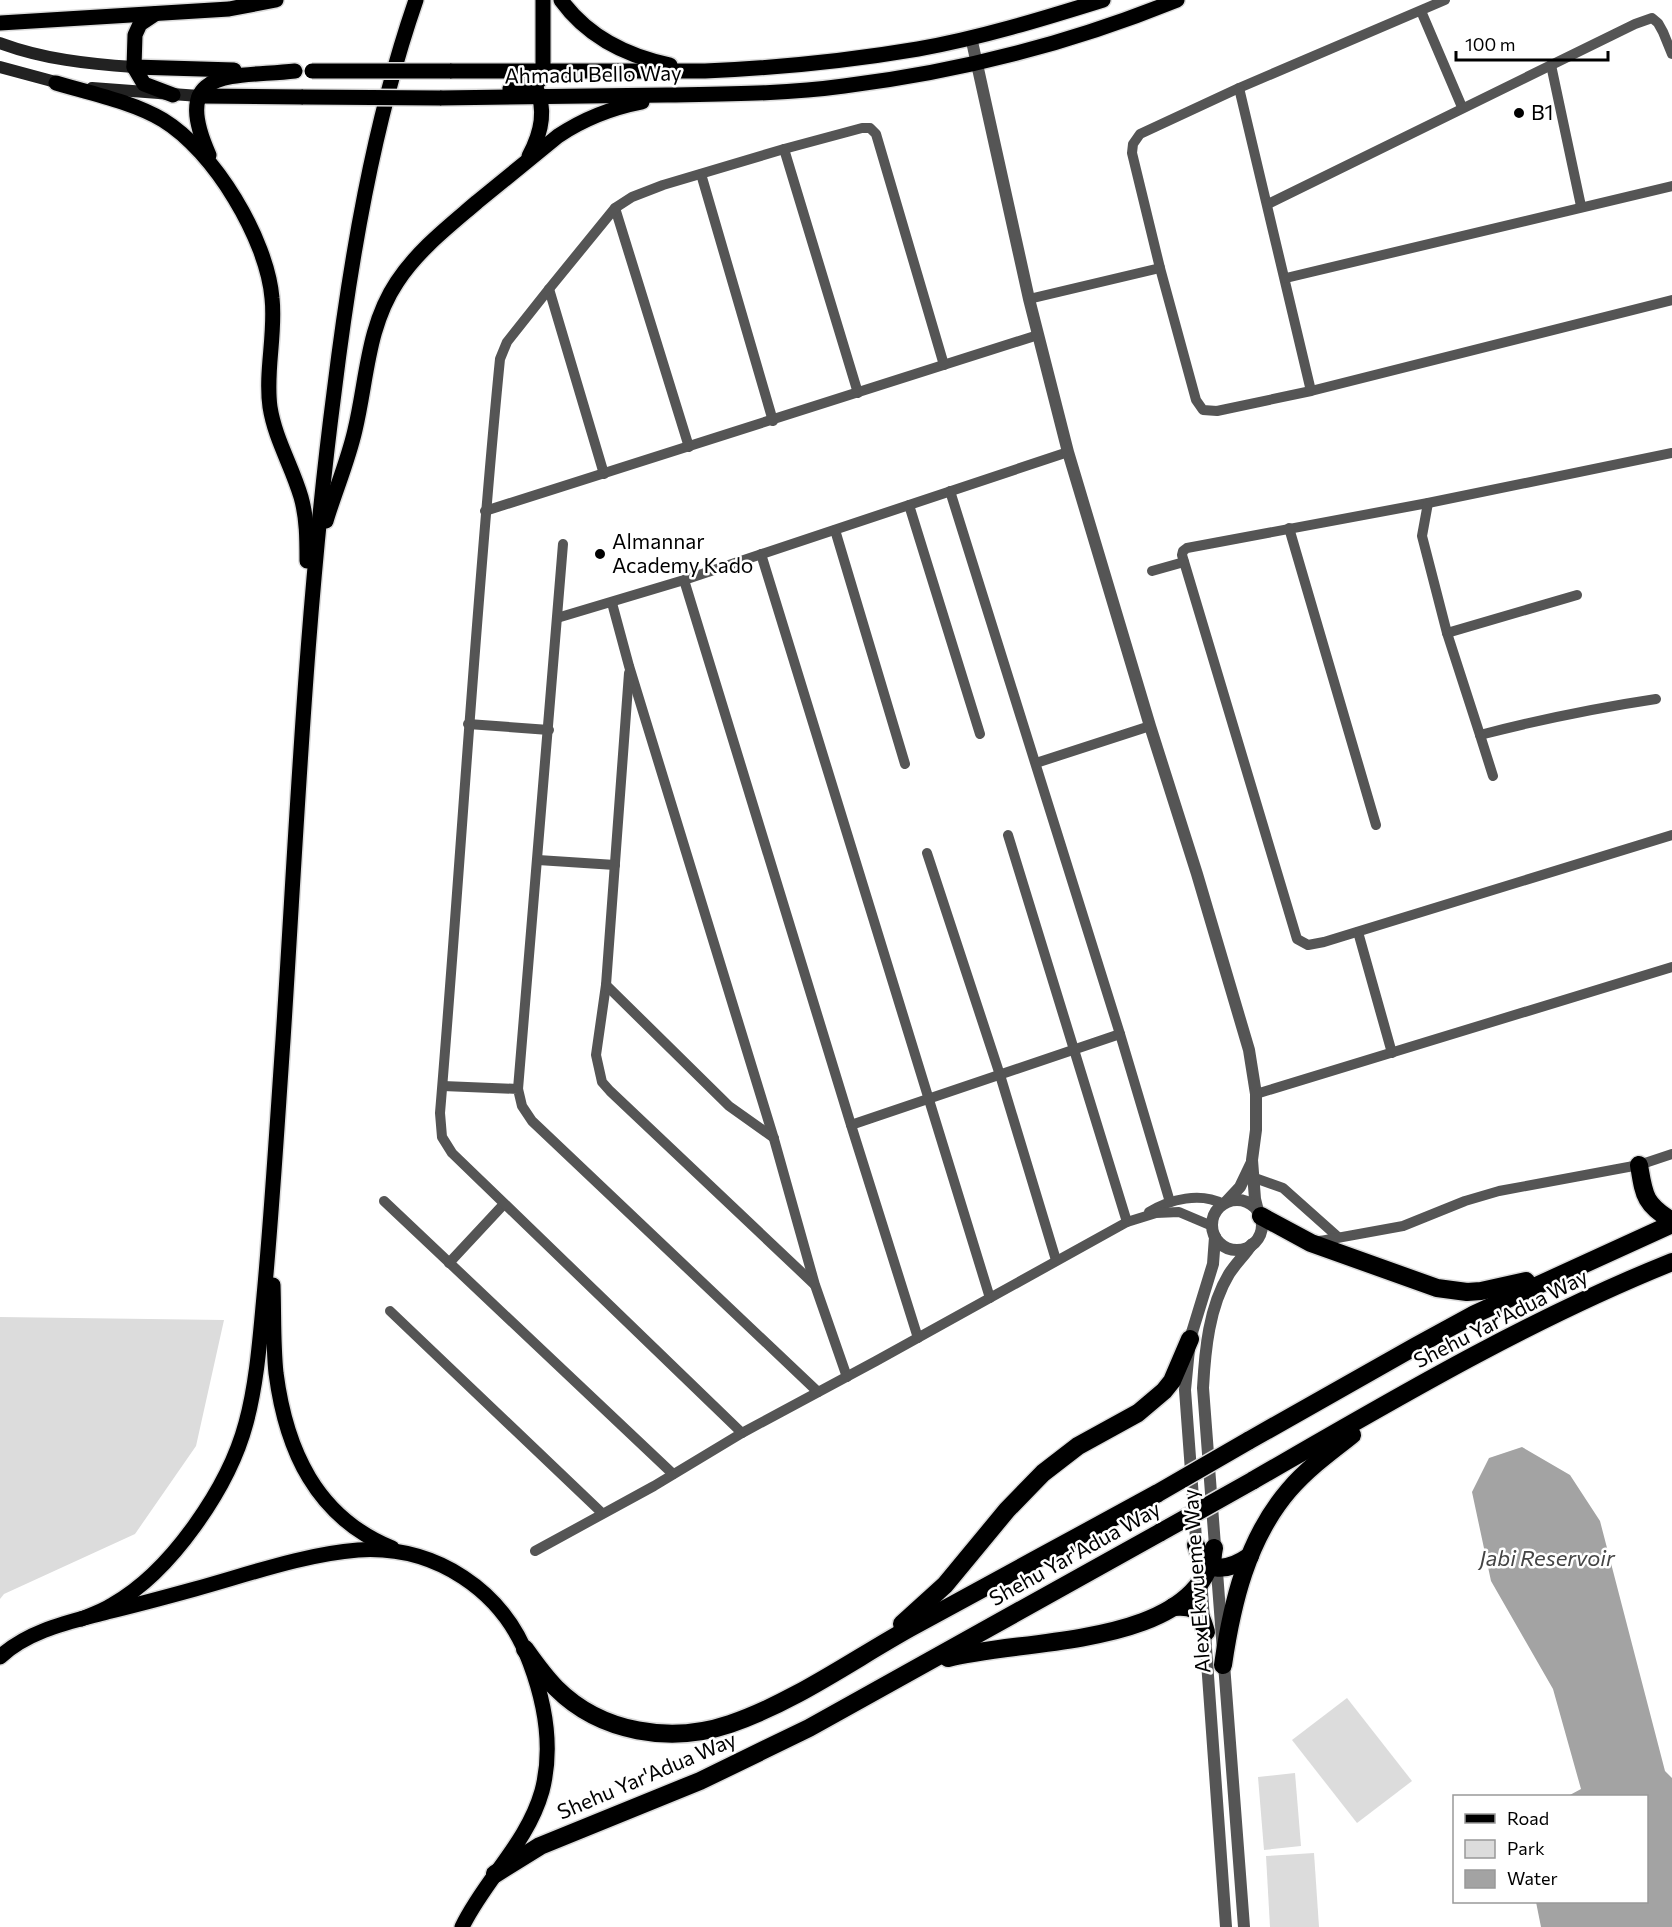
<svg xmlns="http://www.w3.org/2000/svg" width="1672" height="1927" font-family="Commissioner,sans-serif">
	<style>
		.green { fill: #dcdcdc }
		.water { fill: #a3a3a3 }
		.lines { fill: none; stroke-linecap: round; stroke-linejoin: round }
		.primary-casing { stroke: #dbdbdb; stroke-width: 18 }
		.motorway-casing { stroke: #dbdbdb; stroke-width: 21 }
		.minor { stroke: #555; stroke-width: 10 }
		.tertiary { stroke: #555; stroke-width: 12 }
		.secondary { stroke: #222; stroke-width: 12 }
		.primary { stroke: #000; stroke-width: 15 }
		.motorway { stroke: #000; stroke-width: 18 }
		.primary-bridge-casing { stroke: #dbdbdb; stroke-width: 18; stroke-linecap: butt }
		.motorway-bridge-casing { stroke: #dbdbdb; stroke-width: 21; stroke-linecap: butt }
		.primary-bridge { stroke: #000; stroke-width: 15 }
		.motorway-bridge { stroke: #000; stroke-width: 18 }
		.poi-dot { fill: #000; stroke: #fff; stroke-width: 2 }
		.labels { text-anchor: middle; stroke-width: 5; stroke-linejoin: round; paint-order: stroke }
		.street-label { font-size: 21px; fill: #000; stroke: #fff }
		.poi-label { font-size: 21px; fill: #000; stroke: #fff; text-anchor: start }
		.water-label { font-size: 22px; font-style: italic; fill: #444; stroke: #fff }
	</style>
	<rect width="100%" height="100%" fill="#fff"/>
	<!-- green -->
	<g class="green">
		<path d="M 0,1317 L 224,1320 L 196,1446 L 135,1534 L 4,1594 L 0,1599 Z"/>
		<path d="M 1347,1698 L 1412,1781 L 1357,1823 L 1292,1740 Z"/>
		<path d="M 1295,1773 L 1301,1846 L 1264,1850 L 1258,1777 Z"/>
		<path d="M 1314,1853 L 1319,1927 L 1270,1927 L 1266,1856 Z"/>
	</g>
	<!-- water -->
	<path class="water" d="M 1522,1447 L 1570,1475 L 1600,1521 L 1665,1771 L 1672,1778 L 1672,1927 L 1541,1927 L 1536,1902 L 1646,1902 L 1646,1796 L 1568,1796 L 1581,1789 L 1553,1689 L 1491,1581 L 1472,1492 L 1489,1458 Z"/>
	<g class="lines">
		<!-- primary casing -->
		<g class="primary-casing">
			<g id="primary">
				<path d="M 561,0 C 587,36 627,56 670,65"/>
				<path d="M 155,14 L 140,24 L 135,35 L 134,67 L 144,84 L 173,95"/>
				<path d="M 0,23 L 229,9 L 276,0"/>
				<path d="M 134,67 L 234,70"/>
				<path d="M 450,71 L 705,71 C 776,68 847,61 918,49 C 980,38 1042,19 1103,0"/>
				<path d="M 56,83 C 90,93 133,102 163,120 C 214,151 267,239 272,298 C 276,334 265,371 270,407 C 275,439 292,466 301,497 C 307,518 307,539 307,561"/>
				<path d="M 510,89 L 535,85 L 543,77 L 543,0"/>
				<path d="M 199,96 L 303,97"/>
				<path d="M 440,98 C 516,97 592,96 667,95 C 726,94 786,94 844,86 C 958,72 1071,43 1177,0"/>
				<path d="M 209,155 C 169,65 233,78 295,71"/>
				<path d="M 529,156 C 541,134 547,111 536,88"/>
				<path d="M 326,521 C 335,491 348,461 355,430 C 367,380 367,327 397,282 C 418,250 448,227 477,202 C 504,180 531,158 558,136 C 585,118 611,108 642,102"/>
				<path d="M 273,1285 C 274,1314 273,1344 276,1373 C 286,1450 316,1517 392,1548"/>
				<path d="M 81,1619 C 91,1615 103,1611 112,1605 C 171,1572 229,1487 246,1423 C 257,1382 260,1338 264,1296 C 272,1211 277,1126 283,1040 C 297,824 306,607 334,393 C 350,263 373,124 416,0"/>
				<path d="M 0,1657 C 29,1630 70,1622 107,1612 C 136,1605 166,1597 195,1589 C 246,1575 305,1554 358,1550 C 435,1545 504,1590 530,1663 C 545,1703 553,1749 542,1791 C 527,1844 485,1879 462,1927"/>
			</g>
		</g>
		<!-- motorway casing -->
		<g class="motorway-casing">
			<g id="motorway">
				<path d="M 1639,1165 C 1644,1195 1644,1204 1672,1221"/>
				<path d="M 1261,1216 L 1311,1243 L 1437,1288 L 1467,1292 L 1481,1291 L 1526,1281"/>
				<path d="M 1248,1441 L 1416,1346 L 1475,1314 L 1672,1224"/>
				<path d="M 1252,1481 C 1389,1402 1525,1321 1672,1262"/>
				<path d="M 1196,1545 C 1205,1576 1228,1571 1250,1556"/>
				<path d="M 1173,1607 C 1196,1605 1200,1611 1206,1632"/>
				<path d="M 902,1624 L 945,1585 L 1007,1510 L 1043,1473 L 1078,1446 L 1138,1413 L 1164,1391 L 1172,1381 L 1190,1339"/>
				<path d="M 525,1649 C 535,1663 544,1676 556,1688 C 601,1733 671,1744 730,1724 C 794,1702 851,1661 910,1628 C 993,1583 1075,1538 1158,1493"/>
				<path d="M 948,1658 C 1020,1638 1200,1649 1214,1548"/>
				<path d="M 1223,1665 C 1232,1603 1247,1539 1289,1490 C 1307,1469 1330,1452 1352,1435"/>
				<path d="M 495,1874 L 540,1846 L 700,1781 L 809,1728 L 1161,1532"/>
			</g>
		</g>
		<!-- minor -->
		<g class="minor">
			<path d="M 1445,0 L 1239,88 L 1140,134 L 1133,144 L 1132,153 L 1160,268 L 1196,400 L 1203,410 L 1217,411 L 1311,391 L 1672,300"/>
			<path d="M 1421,11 L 1462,107"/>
			<path d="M 1551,65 L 1581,206"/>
			<path d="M 1239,88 L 1311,391"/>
			<path d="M 784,149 L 858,393"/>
			<path d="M 701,174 L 773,421"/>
			<path d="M 1268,204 L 1635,24 L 1652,18 L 1658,23 L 1663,32 L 1672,54"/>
			<path d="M 615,208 L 689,447"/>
			<path d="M 1286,278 L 1672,186"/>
			<path d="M 549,289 L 604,474"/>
			<path d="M 1029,299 L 1160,268"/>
			<path d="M 1672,453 L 1428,503 L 1187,548 L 1183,551 L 1182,555 L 1297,939 L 1308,945 L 1324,942 L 1672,835"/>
			<path d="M 950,491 L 1120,1034 L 1170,1202"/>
			<path d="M 1428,503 L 1422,536 L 1447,633 L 1480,735 C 1538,720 1596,708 1656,699"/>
			<path d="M 909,505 L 980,734"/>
			<path d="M 485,511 L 1038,335"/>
			<path d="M 1289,528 L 1376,825"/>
			<path d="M 835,530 L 905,764"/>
			<path d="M 761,554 L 990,1298"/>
			<path d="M 1152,571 L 1184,562"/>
			<path d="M 684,580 L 851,1125 L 918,1338"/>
			<path d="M 612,603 L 629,666 L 774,1139 L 815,1285 L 847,1377"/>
			<path d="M 557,618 L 684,580 L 1068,452"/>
			<path d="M 1447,633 L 1577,595"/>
			<path d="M 629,673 L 606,985 L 596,1055 L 602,1082 L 610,1091 L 814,1284"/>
			<path d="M 468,724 L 549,730"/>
			<path d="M 1480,735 L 1493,776"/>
			<path d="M 1036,763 L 1150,726"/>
			<path d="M 1008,835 L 1127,1222"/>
			<path d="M 927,853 L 1000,1075 L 1056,1260"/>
			<path d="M 538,860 L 615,865"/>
			<path d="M 1358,932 L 1392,1053"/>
			<path d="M 606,985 L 729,1106 L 774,1138"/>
			<path d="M 443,1086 L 518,1089 L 522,1106 L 532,1121 L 818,1392"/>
			<path d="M 518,1089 L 563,544"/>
			<path d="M 1256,1094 L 1672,967"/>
			<path d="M 851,1125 L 1120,1034"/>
			<path d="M 1252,1177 L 1283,1188 L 1338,1237"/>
			<path d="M 384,1201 L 673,1474"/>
			<path d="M 1149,1212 C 1170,1199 1201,1192 1223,1204"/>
			<path d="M 1315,1242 L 1403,1226 L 1465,1201 L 1499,1191 L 1639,1165 L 1672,1154"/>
			<path d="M 449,1263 L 504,1204"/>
			<path d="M 390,1311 L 602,1513"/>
			<path d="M 742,1433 L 452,1153 L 442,1137 L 440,1113 C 461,862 475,610 500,359 L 507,342 L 549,289 L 615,208 L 632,197 L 663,185 L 784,149 L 862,128 L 870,128 L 876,134 L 944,365"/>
			<path d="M 535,1551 L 654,1486 L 742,1433 L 876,1361 L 1127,1222 L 1156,1213 L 1179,1212 L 1212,1226"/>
		</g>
		<!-- tertiary -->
		<g class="tertiary">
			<path d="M 971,37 L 1029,299 L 1068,452 L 1150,726 L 1197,874 L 1249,1050 L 1256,1094 L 1256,1130 L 1252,1160 L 1255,1199 L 1258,1211"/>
			<circle cx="1237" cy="1225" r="25"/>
			<path d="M 1226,1202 L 1240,1187 L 1251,1164"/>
			<path d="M 1197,1552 L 1185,1390 L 1190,1339 L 1213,1264 L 1215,1237"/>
			<path d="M 1201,1578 L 1226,1927"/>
			<path d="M 1244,1927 L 1203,1388 C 1205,1350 1209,1307 1229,1274 C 1236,1263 1245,1255 1252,1244"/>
		</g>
		<!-- secondary -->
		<g class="secondary">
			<path d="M 0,43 C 43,59 88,64 134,67"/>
			<path d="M 0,67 L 63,84"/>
			<path d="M 92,88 L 199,96"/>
		</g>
		<!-- primary -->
		<use href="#primary" class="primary"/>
		<!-- motorway -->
		<use href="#motorway" class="motorway"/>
		<!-- primary-bridge casing -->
		<g class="primary-bridge-casing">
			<g id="primary-bridge">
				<path d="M 312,71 L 450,71"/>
				<path d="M 303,97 L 440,98"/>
			</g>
		</g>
		<!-- motorway-bridge casing -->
		<g class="motorway-bridge-casing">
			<g id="motorway-bridge">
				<path d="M 1158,1493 L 1248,1441"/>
				<path d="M 1161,1532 L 1252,1481"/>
			</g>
		</g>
		<!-- primary-bridge -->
		<use href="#primary-bridge" class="primary-bridge"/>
		<!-- motorway-bridge -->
		<use href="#motorway-bridge" class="motorway-bridge"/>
	</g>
	<!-- markers -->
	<g class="poi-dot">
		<circle cx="1519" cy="113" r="6"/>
		<circle cx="600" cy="554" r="6"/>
	</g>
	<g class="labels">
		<!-- street labels -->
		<g class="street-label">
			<text transform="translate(593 75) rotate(-1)" y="7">Ahmadu Bello Way</text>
			<text transform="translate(1501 1319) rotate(-27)" y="7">Shehu Yar'Adua Way</text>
			<text transform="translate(1075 1554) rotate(-29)" y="7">Shehu Yar'Adua Way</text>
			<text transform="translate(1197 1581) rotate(-94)" y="7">Alex Ekwueme Way</text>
			<text transform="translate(647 1776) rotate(-23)" y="7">Shehu Yar'Adua Way</text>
		</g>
		<!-- poi labels -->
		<g class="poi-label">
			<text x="1531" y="120">B1</text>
			<text x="612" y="549">Almannar<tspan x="612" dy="24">Academy Kado</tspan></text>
		</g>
		<!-- water labels -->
		<g class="water-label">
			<text x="1547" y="1566">Jabi Reservoir</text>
		</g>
	</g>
	<!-- legend -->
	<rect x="1453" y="1795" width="195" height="108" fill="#ffffff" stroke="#999999" stroke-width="1.5"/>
	<rect x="1465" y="1814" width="30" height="9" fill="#000000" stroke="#999999" stroke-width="1.5"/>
	<text x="1507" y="1825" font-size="18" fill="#000000">Road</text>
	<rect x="1465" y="1840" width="30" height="18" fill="#dcdcdc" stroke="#999999" stroke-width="1.5"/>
	<text x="1507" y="1855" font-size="18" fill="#000000">Park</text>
	<rect x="1465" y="1870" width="30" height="18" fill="#a3a3a3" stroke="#999999" stroke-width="1.5"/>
	<text x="1507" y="1885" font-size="18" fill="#000000">Water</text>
	<!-- scale -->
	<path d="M1456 51v9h152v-9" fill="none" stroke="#000000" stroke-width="3"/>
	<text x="1465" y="51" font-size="18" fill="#000000" stroke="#ffffff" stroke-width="4.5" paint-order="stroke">100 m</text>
</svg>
